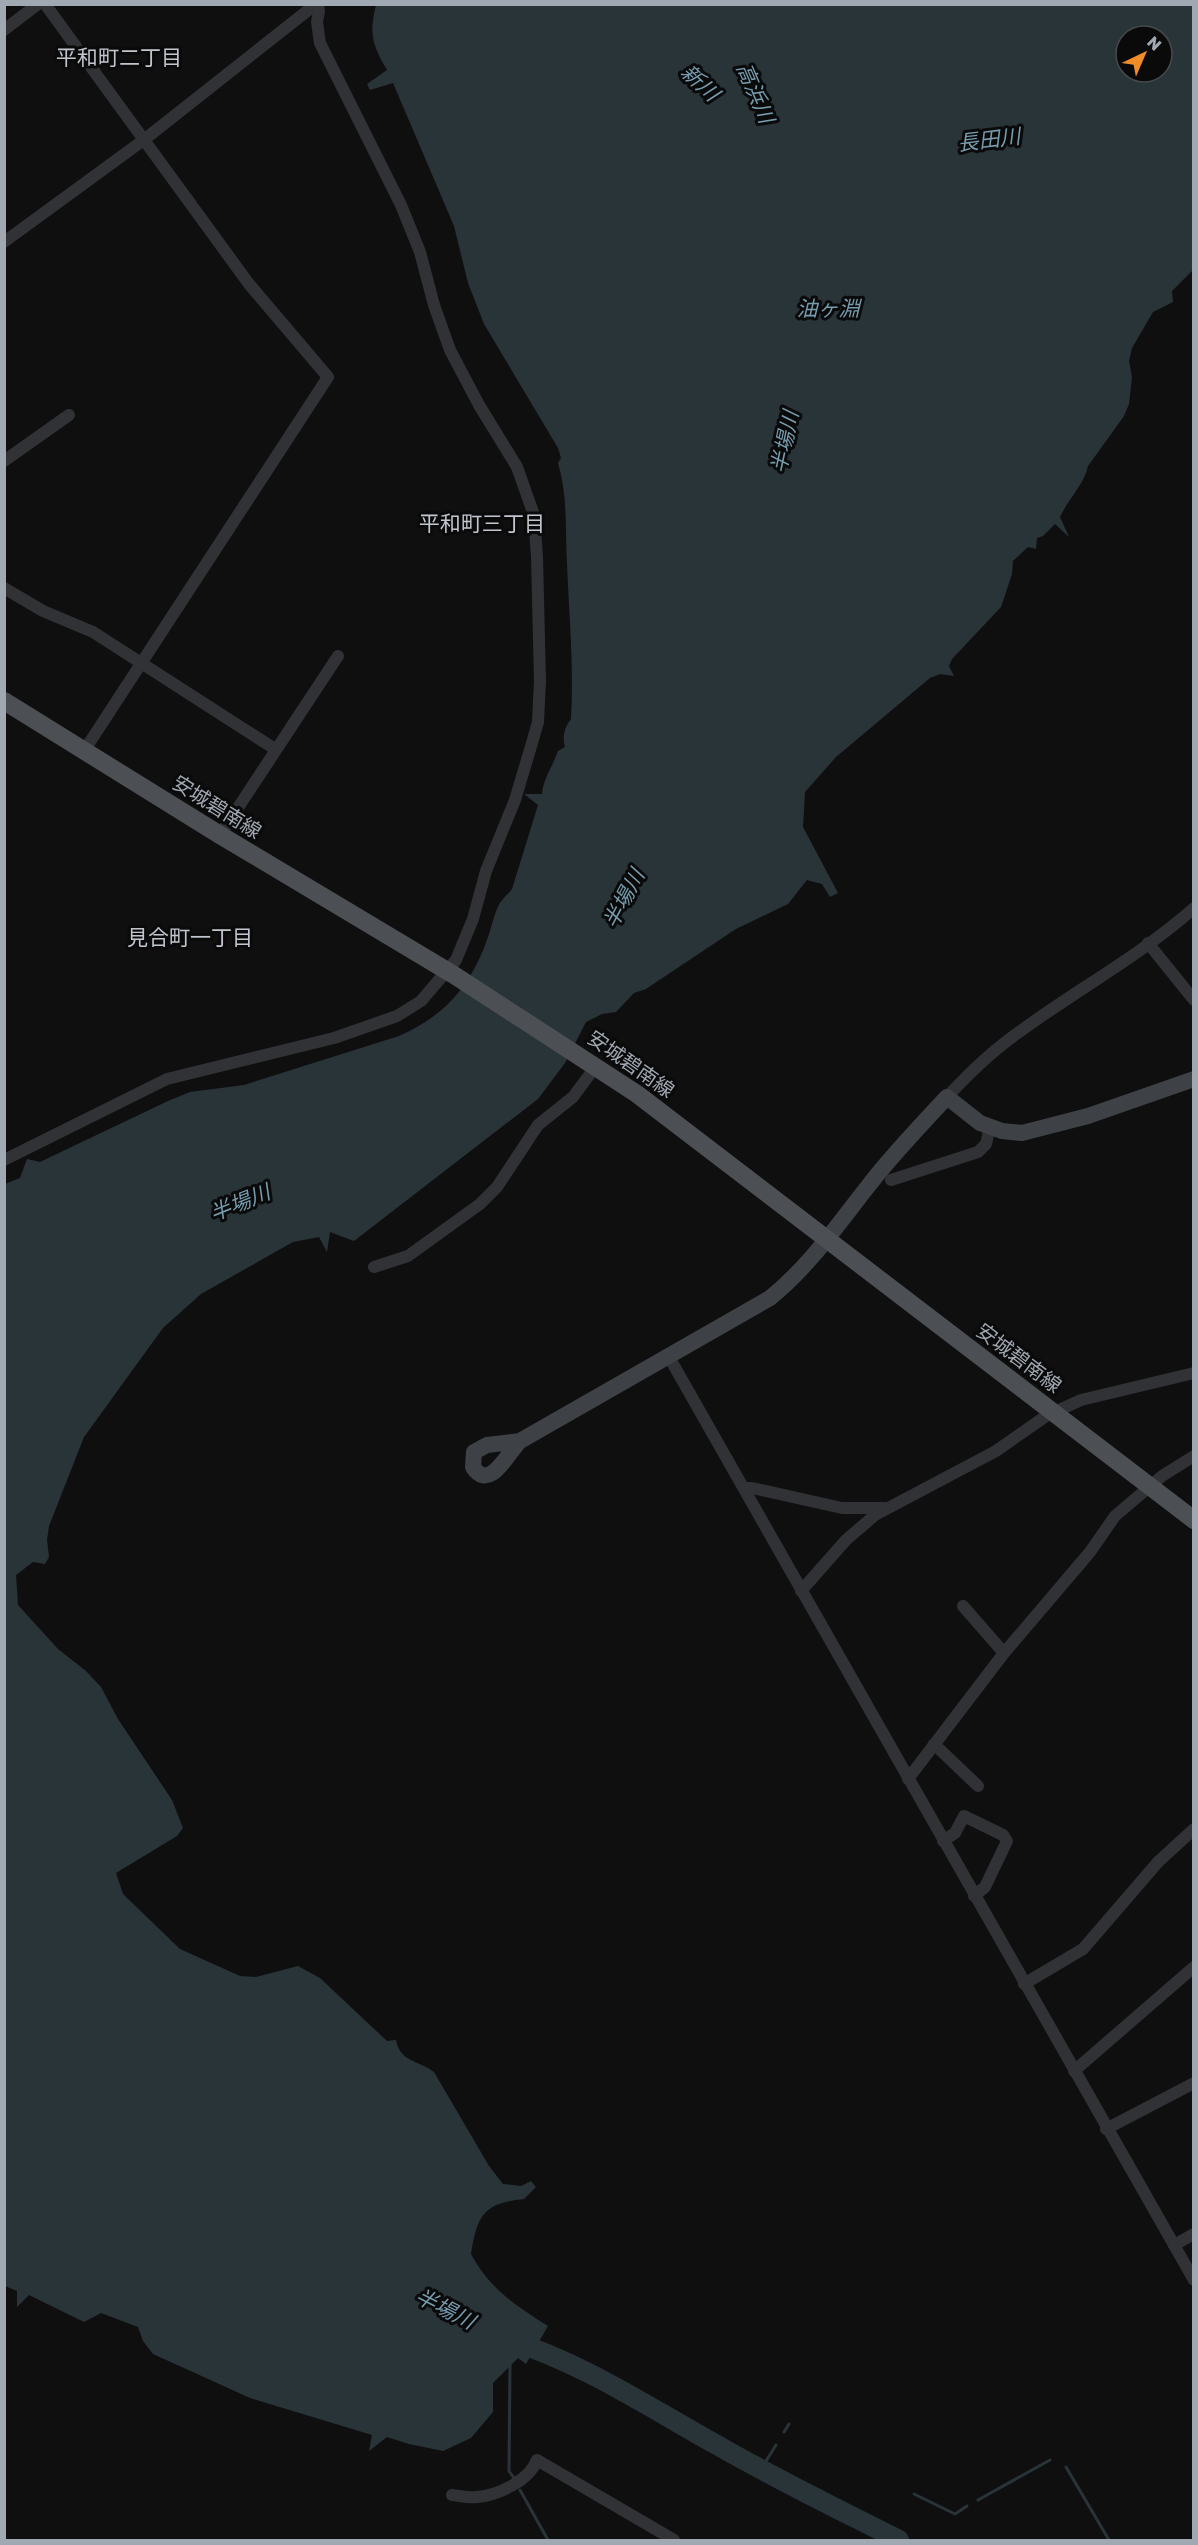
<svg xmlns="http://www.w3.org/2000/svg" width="1198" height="2545" font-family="'Golos Text','Noto Sans JP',sans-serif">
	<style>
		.water { fill: #293439; fill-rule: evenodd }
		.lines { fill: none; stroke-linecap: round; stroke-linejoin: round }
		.stream { stroke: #293439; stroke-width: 3 }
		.river { stroke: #293439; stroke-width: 20 }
		.street { stroke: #303235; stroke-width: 12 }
		.secondary { stroke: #3e4145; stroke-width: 16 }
		.primary { stroke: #4c4f54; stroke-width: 18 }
		.labels { text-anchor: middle; stroke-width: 6; stroke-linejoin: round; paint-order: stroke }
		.street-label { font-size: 20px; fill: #a0a8b1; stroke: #0a0a0b }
		.neighbourhood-label { font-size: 21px; fill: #c1c6ce; stroke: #0a0a0b }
		.water-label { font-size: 21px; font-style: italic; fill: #769cad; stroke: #0a0a0b }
	</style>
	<rect width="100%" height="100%" fill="#0f0f10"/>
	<!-- water -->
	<path class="water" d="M 376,5 L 1193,5 L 1193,270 L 1172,291 L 1173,302 L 1153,312 L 1132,348 L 1129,361 L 1132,377 L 1129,404 L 1124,416 L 1088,466 C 1084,485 1068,499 1060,517 L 1069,537 L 1055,524 L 1043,536 L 1037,538 L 1036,549 L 1028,547 L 1013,561 L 1012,574 L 1001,607 L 952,659 L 949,666 L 954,676 L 940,674 L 930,678 L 836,757 L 805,792 L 803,827 L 838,893 L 830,897 L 822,884 L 807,880 L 788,904 L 736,929 L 646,989 L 634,993 L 616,1012 L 602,1014 L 586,1022 L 565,1063 L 538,1099 L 354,1241 L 330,1232 L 327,1252 L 319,1237 L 293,1242 L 201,1294 L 163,1328 L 84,1437 L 49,1526 L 47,1540 L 49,1557 L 45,1564 L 33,1562 L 16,1575 L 18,1605 L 58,1649 L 86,1671 L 101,1687 L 118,1719 L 172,1800 L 183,1828 L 177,1836 L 116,1873 L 123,1894 L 180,1949 L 240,1976 L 256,1977 L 298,1966 L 320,1978 L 387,2041 L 396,2040 C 400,2062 418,2060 434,2072 L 489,2166 L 503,2184 L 521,2186 L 531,2181 L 536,2187 L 524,2199 C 484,2203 477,2215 471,2254 C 490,2289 515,2305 548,2326 L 526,2364 L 518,2358 L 493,2383 L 493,2412 L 471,2438 L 443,2451 L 409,2444 L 387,2437 L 369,2451 L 372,2435 L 250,2398 L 153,2354 L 143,2341 L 138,2327 L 101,2313 L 84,2322 L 29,2295 L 17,2307 L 17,2291 L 5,2286 L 5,1184 L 20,1178 L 27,1159 L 40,1162 L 168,1101 L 190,1092 L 244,1085 L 399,1036 C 446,1015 471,986 488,937 C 492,927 495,907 503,899 C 506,895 509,893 512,889 L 538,805 L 524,794 L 542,794 C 543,779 553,766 558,751 L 565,747 C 562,737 564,728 571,719 C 574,666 569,616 567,563 C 565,529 568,496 558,463 L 561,458 L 558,448 L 484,324 L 468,283 L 454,226 L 393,83 L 370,90 L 367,84 L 387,70 C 372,45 369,33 376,5 ZM 1126,36 L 1162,36 L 1162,72 L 1126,72 Z"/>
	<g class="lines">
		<!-- stream -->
		<g class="stream">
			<path d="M 510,2364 L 509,2471 L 514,2478"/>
			<path d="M 784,2432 L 789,2424"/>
			<path d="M 1066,2467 L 1109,2540"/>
			<path d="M 761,2469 L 776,2445"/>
			<path d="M 520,2490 L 548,2540"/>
			<path d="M 914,2494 L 955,2514 L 967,2506"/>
			<path d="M 978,2500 L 1050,2460"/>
		</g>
		<!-- river -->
		<path class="river" d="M 509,2340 C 583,2363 650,2408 717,2445 C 776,2479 838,2509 899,2540"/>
		<!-- street -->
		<g class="street">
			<path d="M 45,4 L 249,284 L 328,377 L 84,751"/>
			<path d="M 4,30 L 38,4"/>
			<path d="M 4,242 L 145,139 L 316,4"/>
			<path d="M 4,461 L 69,415"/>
			<path d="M 4,588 L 43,611 L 93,632 L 275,749"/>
			<path d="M 220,835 L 338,656"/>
			<path d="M 1148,943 L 1194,1000"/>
			<path d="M 947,1097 C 970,1072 994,1049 1022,1030 C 1078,989 1141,955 1194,908"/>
			<path d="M 4,1160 L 167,1079 L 334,1038 L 397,1016 L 421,1001 L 456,960 L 473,919 L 486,871 L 515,800 L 532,743 L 538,722 L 540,681 L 537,557 L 534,515 L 517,467 L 479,405 L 450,350 L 434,305 L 420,252 L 401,205 L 320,43 L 317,22 L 319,11 L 318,4"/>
			<path d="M 891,1180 L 978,1152 L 986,1144 L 990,1127"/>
			<path d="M 374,1267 L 408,1256 L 480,1204 L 497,1187 L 538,1125 L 573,1097 L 596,1066"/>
			<path d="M 669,1357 L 1194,2280"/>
			<path d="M 744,1488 L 752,1488 L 842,1508 L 884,1508"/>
			<path d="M 801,1591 L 846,1540 L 875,1515 L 996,1451 L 1046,1416 L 1081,1400 L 1194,1373"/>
			<path d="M 963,1606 L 1004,1653"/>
			<path d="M 934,1744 L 978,1786"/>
			<path d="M 908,1779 L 1004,1653 L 1090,1552 L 1115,1516 L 1162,1476 L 1194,1456"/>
			<path d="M 943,1841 L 955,1833 L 964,1816 L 1003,1835 L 1007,1841 L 985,1887 L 974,1896"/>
			<path d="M 1024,1984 L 1083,1949 L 1158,1862 L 1194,1829"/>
			<path d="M 1074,2071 L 1194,1967"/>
			<path d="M 1106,2129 L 1194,2083"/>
			<path d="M 1174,2245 L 1194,2234"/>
			<path d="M 452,2495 C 461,2496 469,2498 477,2497 C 498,2495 529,2481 537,2460 L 674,2540"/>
		</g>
		<!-- secondary -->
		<path class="secondary" d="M 520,1441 L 487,1445 L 474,1452 L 473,1467 C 490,1493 508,1452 520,1441 L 770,1298 C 811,1265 840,1221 873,1180 C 896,1151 922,1124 947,1097 L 980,1123 L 1002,1131 L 1022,1133 L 1088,1116 L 1194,1079"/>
		<!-- primary -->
		<path class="primary" d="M 4,701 L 220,835 L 454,975 L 637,1094 L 1194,1520"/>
	</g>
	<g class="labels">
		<!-- street labels -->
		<g class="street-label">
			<text transform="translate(217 807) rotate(32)" y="7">安城碧南線</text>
			<text transform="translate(631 1064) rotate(35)" y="7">安城碧南線</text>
			<text transform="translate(1019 1358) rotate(37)" y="7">安城碧南線</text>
		</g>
		<!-- neighbourhood labels -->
		<g class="neighbourhood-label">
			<text x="119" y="65">平和町二丁目</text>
			<text x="482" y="531">平和町三丁目</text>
			<text x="190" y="945">見合町一丁目</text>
		</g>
		<!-- water labels -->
		<g class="water-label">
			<text transform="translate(700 83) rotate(43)" y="7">新川</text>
			<text transform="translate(755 93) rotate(67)" y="7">高浜川</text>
			<text transform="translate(989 140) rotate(-7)" y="7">長田川</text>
			<text x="828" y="316">油ヶ淵</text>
			<text transform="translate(785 442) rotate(-78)" y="7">半場川</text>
			<text transform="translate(624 899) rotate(-62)" y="7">半場川</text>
			<text transform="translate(240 1203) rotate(-22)" y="7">半場川</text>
			<text transform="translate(445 2309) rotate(27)" y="7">半場川</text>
		</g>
	</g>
	<!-- border -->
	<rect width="1198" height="2545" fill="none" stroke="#a0a8b1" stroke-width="12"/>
	<!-- north arrow -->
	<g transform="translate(1144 54) rotate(44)"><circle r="28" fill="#0a0a0b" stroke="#46494d" stroke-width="1.5"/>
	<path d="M0-4.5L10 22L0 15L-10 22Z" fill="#f08d28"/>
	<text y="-9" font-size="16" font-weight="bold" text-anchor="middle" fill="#a0a8b1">N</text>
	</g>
</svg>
